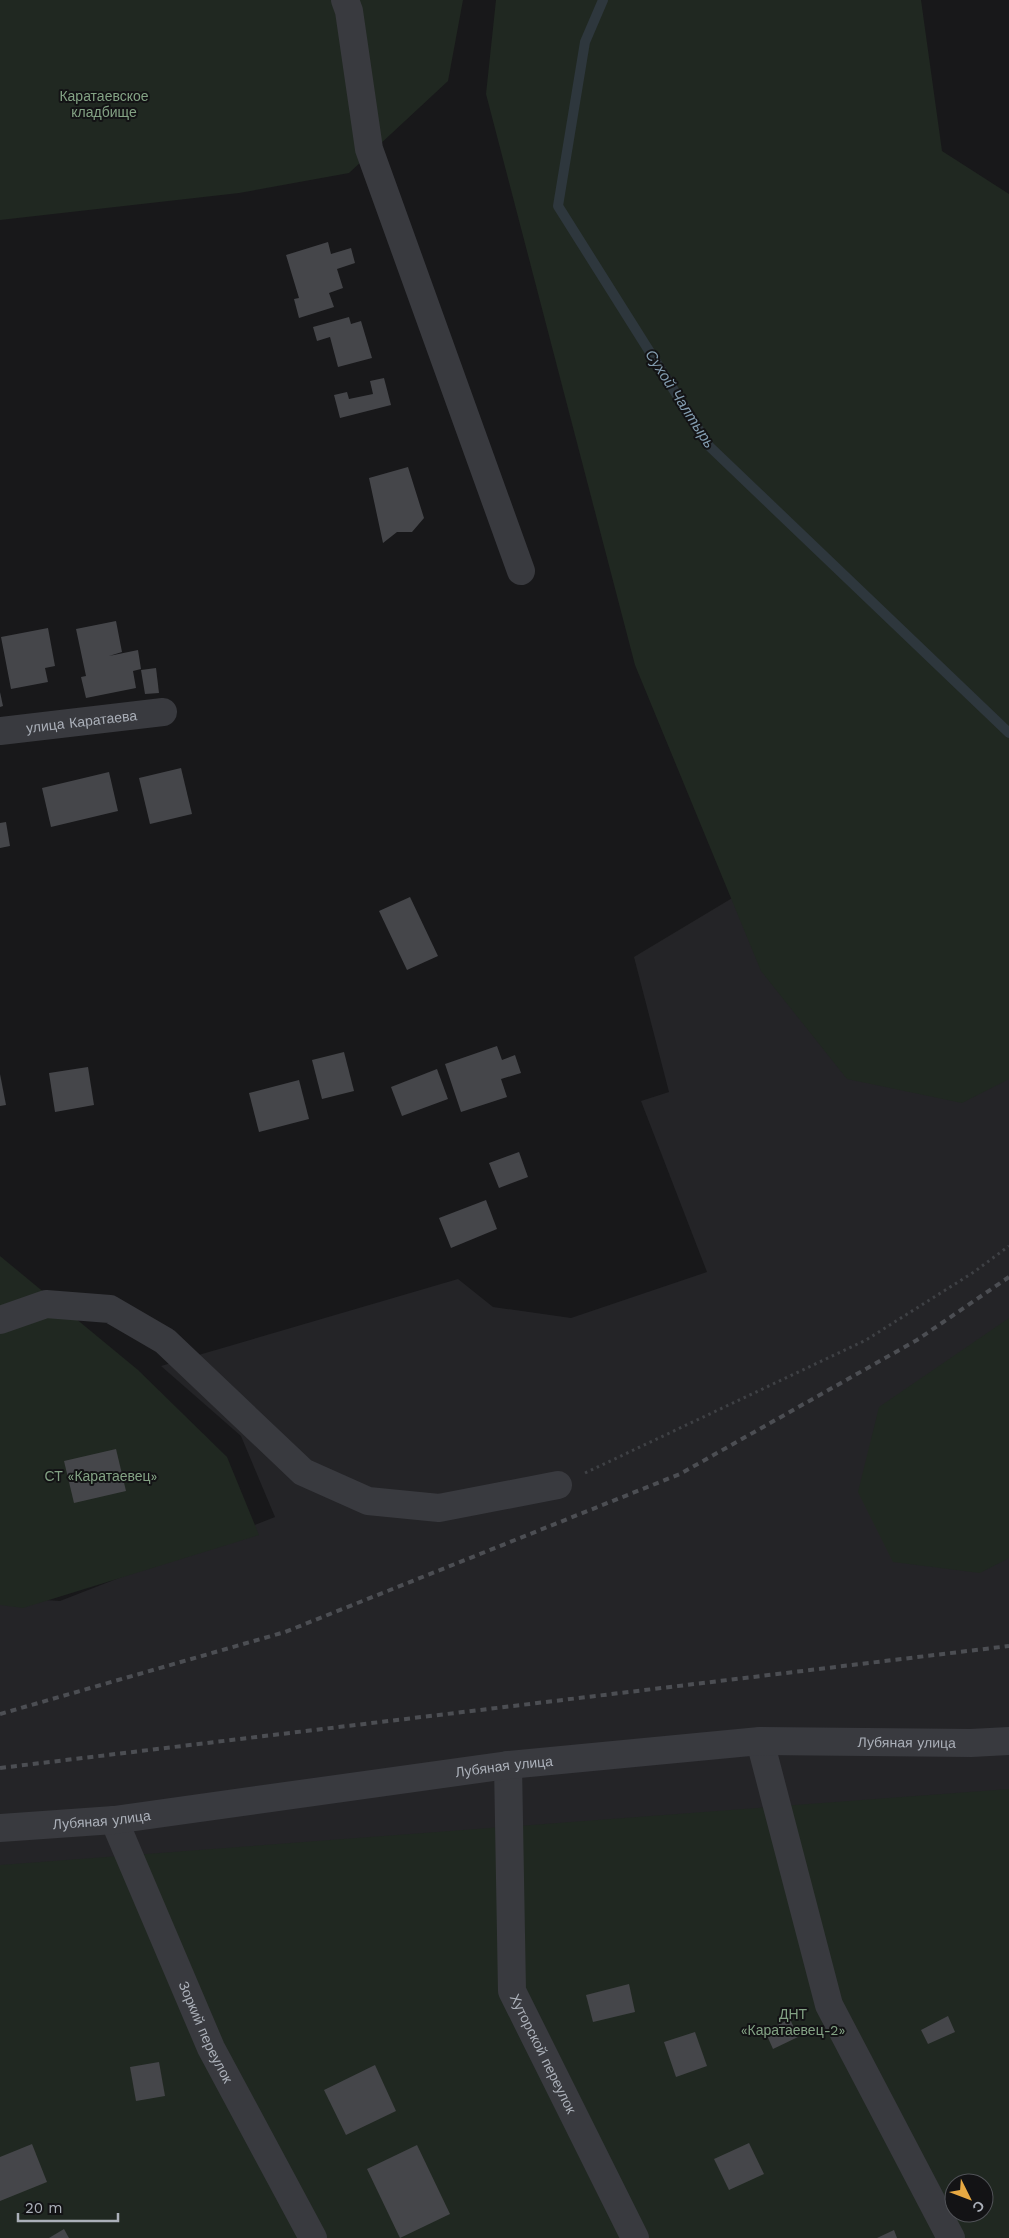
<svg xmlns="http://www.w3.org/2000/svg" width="1009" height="2238" font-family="'Work Sans',sans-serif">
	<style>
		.built { fill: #242427 }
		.green { fill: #202821; fill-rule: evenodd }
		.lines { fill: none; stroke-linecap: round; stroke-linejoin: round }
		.stream { stroke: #2e373d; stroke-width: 10 }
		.building { fill: #45464a }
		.path { stroke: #3f4145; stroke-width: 3; stroke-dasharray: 2.5 4; stroke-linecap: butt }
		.minor { stroke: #393a3f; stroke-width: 28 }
		.rail { stroke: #4c4e53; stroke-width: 4; stroke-dasharray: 6 5; stroke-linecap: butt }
		.labels { text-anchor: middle; stroke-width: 4; stroke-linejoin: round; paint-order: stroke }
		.park-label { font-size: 14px; fill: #83a284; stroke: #131315 }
		.street-label { font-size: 14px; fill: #abb0b9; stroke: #131315 }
		.water-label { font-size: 15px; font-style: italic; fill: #849eb1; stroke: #131315 }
	</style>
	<rect width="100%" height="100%" fill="#18181a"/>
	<!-- built -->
	<path class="built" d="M 1009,732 L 1009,1815 L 0,1894 L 0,1597 L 60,1601 L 275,1517 L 241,1436 L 161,1366 L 458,1279 L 493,1307 L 571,1318 L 707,1272 L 641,1101 L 669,1092 L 634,957 Z"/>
	<!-- green -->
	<g class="green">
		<path d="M 0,0 L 463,0 L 448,81 L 349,173 L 239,193 L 0,220 Z"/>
		<path d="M 496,0 L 921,0 L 942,151 L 1009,194 L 1009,1079 L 962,1103 L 847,1079 L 761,971 L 635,665 L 486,94 Z"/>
		<path d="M 0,1256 L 138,1370 L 227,1457 L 259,1535 L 23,1608 L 0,1605 Z"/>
		<path d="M 1009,1318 L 1009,1558 L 980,1573 L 893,1562 L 858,1492 L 879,1407 Z"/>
		<path d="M 1009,1789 L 1009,2238 L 0,2238 L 0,1865 ZM 954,2183 L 984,2183 L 984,2213 L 954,2213 Z"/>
	</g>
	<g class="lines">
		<!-- stream -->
		<path class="stream" d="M 603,0 L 585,42 L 558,206 L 709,446 L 1009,733"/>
	</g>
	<!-- building -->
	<g class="building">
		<path d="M 328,242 L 331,254 L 351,248 L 355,263 L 337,269 L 343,288 L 329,293 L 334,307 L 299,318 L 294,299 L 299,298 L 286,255 Z"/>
		<path d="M 349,317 L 351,324 L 361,321 L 372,358 L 338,367 L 330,337 L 317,341 L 313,327 Z"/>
		<path d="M 384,378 L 391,405 L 340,418 L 334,395 L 347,392 L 349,399 L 373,394 L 370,381 Z"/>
		<path d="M 408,467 L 424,518 L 412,532 L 397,532 L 383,543 L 369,478 Z"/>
		<path d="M 116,621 L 122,652 L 109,656 L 138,650 L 141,669 L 133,671 L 136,688 L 86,698 L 81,677 L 86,676 L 76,629 Z"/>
		<path d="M 48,628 L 55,666 L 45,668 L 48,682 L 11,689 L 1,637 Z"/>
		<path d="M 156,668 L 159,693 L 145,694 L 141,670 Z"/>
		<path d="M 0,692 L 3,706 L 0,707 Z"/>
		<path d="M 181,768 L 192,814 L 150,824 L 139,778 Z"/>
		<path d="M 109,772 L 118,811 L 51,827 L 42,788 Z"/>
		<path d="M 6,822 L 10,846 L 0,848 L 0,823 Z"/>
		<path d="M 410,897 L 438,956 L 407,970 L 379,911 Z"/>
		<path d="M 497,1046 L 502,1060 L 515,1055 L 521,1073 L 501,1079 L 507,1097 L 461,1112 L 445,1064 Z"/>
		<path d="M 344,1052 L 354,1091 L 322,1099 L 312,1060 Z"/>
		<path d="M 88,1067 L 94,1105 L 55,1112 L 49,1073 Z"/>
		<path d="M 437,1069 L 448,1099 L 402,1116 L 391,1087 Z"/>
		<path d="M 0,1074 L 6,1105 L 0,1106 Z"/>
		<path d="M 299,1080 L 309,1119 L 259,1132 L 249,1093 Z"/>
		<path d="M 519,1152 L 528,1177 L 499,1188 L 489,1163 Z"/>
		<path d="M 486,1200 L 497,1229 L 451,1248 L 439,1218 Z"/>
		<path d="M 116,1449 L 126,1491 L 74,1503 L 64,1461 Z"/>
		<path d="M 629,1984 L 635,2012 L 593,2022 L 586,1995 Z"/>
		<path d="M 948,2016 L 955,2032 L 928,2044 L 921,2030 Z"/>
		<path d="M 790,2019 L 798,2037 L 773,2049 L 765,2031 Z"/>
		<path d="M 695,2032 L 707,2066 L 676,2077 L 664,2042 Z"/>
		<path d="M 159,2062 L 165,2096 L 136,2101 L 130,2067 Z"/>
		<path d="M 375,2065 L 396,2111 L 346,2135 L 324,2090 Z"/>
		<path d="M 749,2143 L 764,2174 L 729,2190 L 714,2159 Z"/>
		<path d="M 32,2144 L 47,2182 L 0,2201 L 0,2157 Z"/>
		<path d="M 417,2145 L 450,2214 L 400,2238 L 367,2169 Z"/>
		<path d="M 64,2229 L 69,2238 L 49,2238 Z"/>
		<path d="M 894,2230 L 897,2238 L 877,2238 Z"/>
	</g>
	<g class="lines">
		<!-- path -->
		<path class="path" d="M 585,1473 L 866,1340 L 974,1272 L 1009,1246"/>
		<!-- minor -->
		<g class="minor">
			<path d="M 345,0 L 349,11 L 369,149 L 521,571"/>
			<path id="s1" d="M 0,731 L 163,712"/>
			<path d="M 0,1320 L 46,1304 L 110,1309 L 165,1341 L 303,1472 L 368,1501 L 439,1508 L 558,1485"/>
			<path d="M 760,1741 L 829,2005 L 951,2238"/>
			<path id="s2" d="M 508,1765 L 512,1991 L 635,2238"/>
			<path id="s3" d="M 114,1820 L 211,2048 L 313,2238"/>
			<path id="s4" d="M 0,1828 L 114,1820 L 508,1765 L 760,1741 L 971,1743 L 1009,1741"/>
		</g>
		<!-- rail -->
		<g class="rail">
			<path d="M 0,1714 L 285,1632 L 680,1474 L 917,1340 L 1009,1277"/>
			<path d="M 0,1768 L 1009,1646"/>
		</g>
	</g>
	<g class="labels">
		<!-- park labels -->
		<g class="park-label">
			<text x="104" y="101">Каратаевское<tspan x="104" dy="16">кладбище</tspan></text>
			<text x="101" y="1481">СТ «Каратаевец»</text>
			<text x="793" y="2019">ДНТ<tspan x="793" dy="16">«Каратаевец-2»</tspan></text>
		</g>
		<!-- street labels -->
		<g class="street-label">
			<text dy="5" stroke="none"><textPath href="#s1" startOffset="82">улица Каратаева</textPath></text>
			<text dy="5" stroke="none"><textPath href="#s4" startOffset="912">Лубяная улица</textPath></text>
			<text dy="5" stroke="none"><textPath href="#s4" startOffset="508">Лубяная улица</textPath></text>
			<text dy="5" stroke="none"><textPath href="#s4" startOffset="102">Лубяная улица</textPath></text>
			<text dy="5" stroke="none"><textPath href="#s3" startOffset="231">Зоркий переулок</textPath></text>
			<text dy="5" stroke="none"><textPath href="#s2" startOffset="296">Хуторской переулок</textPath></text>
		</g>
		<!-- water labels -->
		<g class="water-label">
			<text transform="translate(680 399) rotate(57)" y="5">Сухой Чалтырь</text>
		</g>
	</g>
	<!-- north arrow -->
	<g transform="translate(969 2198) rotate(132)"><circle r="24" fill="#131315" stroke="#505257"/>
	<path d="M0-4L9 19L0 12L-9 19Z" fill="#e7a942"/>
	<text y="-8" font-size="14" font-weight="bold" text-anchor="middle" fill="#abb0b9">С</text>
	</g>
	<!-- scale -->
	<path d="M18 2213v8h100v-8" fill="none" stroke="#abb0b9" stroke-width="2.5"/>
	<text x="25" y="2213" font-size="15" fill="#abb0b9" stroke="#131315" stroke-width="4" paint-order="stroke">20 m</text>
</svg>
